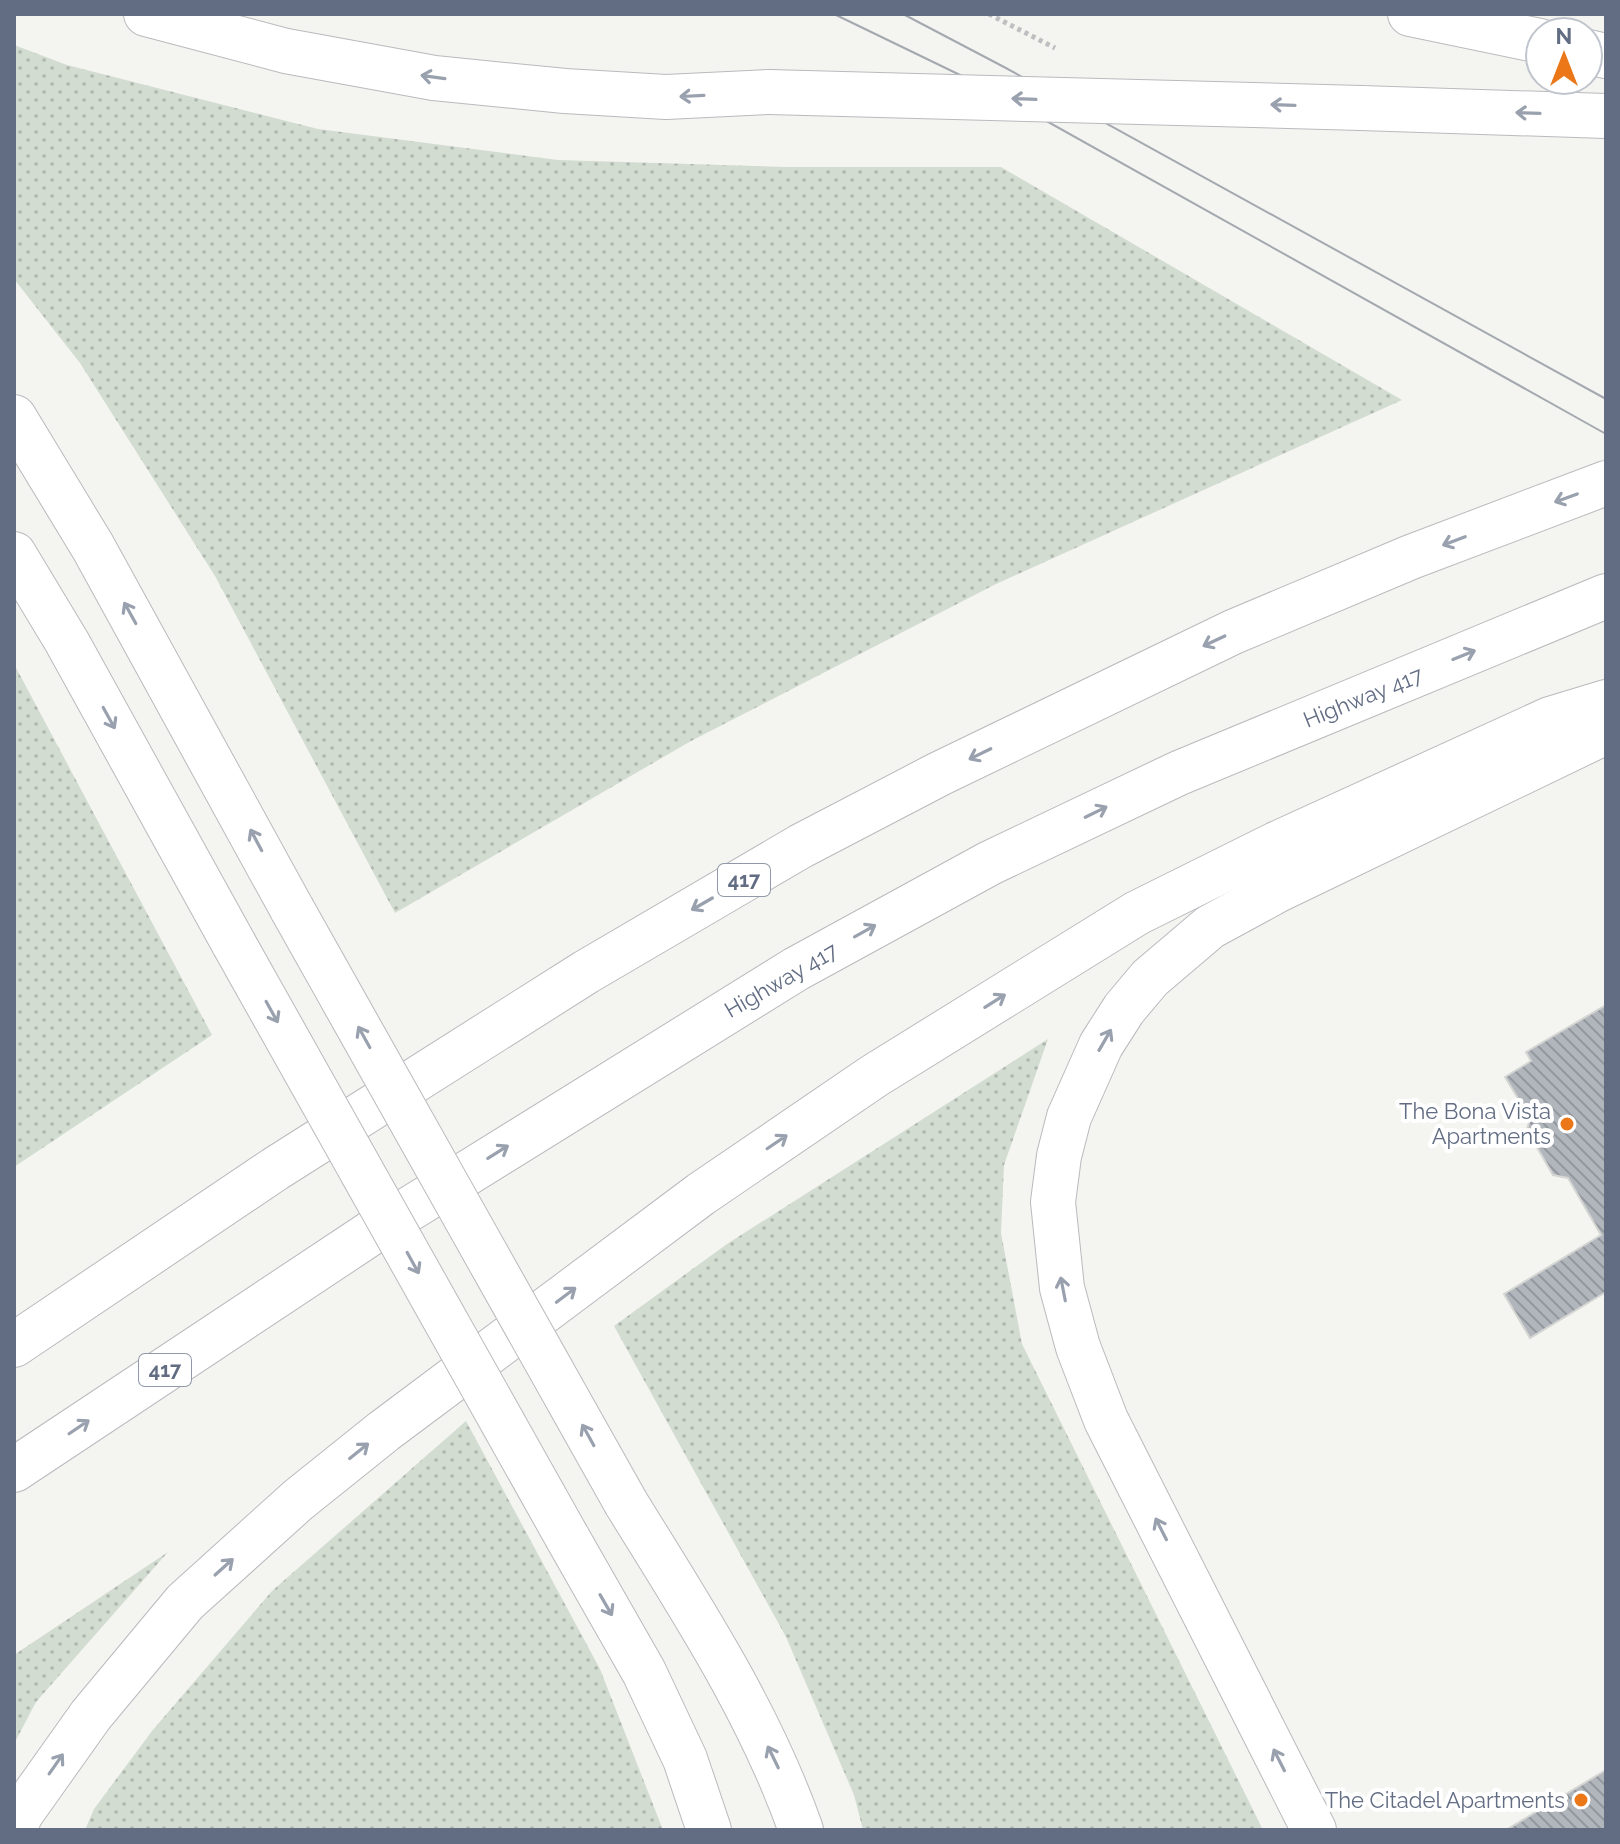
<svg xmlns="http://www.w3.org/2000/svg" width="1620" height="1844" font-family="Raleway,sans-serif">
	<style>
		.grass { fill: url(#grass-dots) }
		.building { fill: url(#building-back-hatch); stroke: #d5d6d3; stroke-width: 2 }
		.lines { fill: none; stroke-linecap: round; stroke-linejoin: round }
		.highway-casing { stroke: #b9babe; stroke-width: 46 }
		.path { stroke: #bebfc1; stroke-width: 5; stroke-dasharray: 4 4; stroke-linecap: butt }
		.highway { stroke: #fff; stroke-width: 44 }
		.tram { stroke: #a4a8af; stroke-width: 2 }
		.highway-bridge-casing { stroke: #b9babe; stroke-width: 46; stroke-linecap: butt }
		.highway-bridge { stroke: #fff; stroke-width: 44 }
		.oneway { stroke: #99a0ae }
		.poi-dot { fill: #ec7719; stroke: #fff; stroke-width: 3 }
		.labels { text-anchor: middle; stroke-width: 8; stroke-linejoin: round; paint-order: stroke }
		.shield { fill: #fff; stroke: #9199a8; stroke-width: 2 }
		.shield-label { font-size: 20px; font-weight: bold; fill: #626d83 }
		.street-label { font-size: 22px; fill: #626d83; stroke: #fff }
		.poi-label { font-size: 22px; fill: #626d83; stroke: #fff; text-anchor: end }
	</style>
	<defs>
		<pattern id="grass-dots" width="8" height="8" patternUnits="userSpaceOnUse" patternTransform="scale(2)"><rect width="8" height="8" fill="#d3dcd1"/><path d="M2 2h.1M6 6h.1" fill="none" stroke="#afb7af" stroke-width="1.8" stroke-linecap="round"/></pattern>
		<pattern id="building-back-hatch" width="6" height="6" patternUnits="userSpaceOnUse" patternTransform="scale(2)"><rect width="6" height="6" fill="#b1b6bc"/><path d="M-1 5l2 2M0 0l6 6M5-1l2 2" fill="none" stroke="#93989e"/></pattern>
	</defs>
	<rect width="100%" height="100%" fill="#f4f5f0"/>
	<!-- grass -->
	<g class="grass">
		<path d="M 14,45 L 67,65 L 318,129 L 558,160 L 786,167 L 1001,167 L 1402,400 L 994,585 L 691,741 L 395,913 L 215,576 L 80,363 L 14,279 Z"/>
		<path d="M 14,664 L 212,1035 L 14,1167 Z"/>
		<path d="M 1048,1039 L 1004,1165 L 1001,1233 L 1022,1344 L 1263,1830 L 863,1830 L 854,1795 L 786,1637 L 614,1326 L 727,1244 Z"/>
		<path d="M 466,1421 L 600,1669 L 663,1830 L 85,1830 L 94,1809 L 152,1731 L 272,1591 Z"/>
		<path d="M 168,1552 L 36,1702 L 14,1744 L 14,1655 Z"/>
	</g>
	<!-- building -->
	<g class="building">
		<path d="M 1606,1005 L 1606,1292 L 1530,1338 L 1504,1294 L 1601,1235 L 1568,1178 L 1553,1175 L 1527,1130 L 1530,1118 L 1505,1077 L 1531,1061 L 1526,1052 Z"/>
		<path d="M 1606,1770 L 1606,1830 L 1506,1830 Z"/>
	</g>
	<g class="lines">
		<!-- highway casing -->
		<g class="highway-casing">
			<g id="highway">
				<path d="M 146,14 L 286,51 L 434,78 L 565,91 L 666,97 L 769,92"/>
				<path d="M 1410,14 L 1540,41"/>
				<path d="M 1588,52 L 1606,56"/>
				<path d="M 1361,108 L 1606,116"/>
				<path d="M 14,417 L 93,547 L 292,909"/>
				<path d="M 14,554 L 67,642 L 234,944"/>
				<path d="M 14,1345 L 275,1169 L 586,972 L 801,846 L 939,774 L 1233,632 L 1411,557 L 1606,483"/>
				<path d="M 14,1470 L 374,1231 L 796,969 L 990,863 L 1179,773 L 1606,596"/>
				<path d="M 626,1503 C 692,1610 759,1711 801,1830"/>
				<path d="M 567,1537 L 644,1672 L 685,1759 L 709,1830"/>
				<path d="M 15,1830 L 20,1815 L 91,1715 L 185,1602 L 298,1500 L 384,1431 L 701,1194 L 874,1076 L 1137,913 L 1276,844 L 1550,719 L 1606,702"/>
				<path d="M 1314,1830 L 1106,1420 L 1078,1347 L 1062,1288 L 1053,1202 L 1059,1156 L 1069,1117 L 1101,1045 L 1124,1009 L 1150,978 L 1210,927 L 1278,890 L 1606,732"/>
			</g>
		</g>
		<!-- path -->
		<path class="path" d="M 989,14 L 1055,48"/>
		<!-- highway -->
		<use href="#highway" class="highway"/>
		<!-- tram -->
		<g class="tram">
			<path d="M 834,14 L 991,90 L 1606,434"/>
			<path d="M 903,14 L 1004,67 L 1606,399"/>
		</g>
		<!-- highway-bridge casing -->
		<g class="highway-bridge-casing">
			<g id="highway-bridge">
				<path d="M 769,92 L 1361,108"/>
				<path d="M 292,909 L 626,1503"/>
				<path d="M 234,944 L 567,1537"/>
			</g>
		</g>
		<!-- highway-bridge -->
		<use href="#highway-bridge" class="highway-bridge"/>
	</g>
	<!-- one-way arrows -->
	<defs><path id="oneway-shaft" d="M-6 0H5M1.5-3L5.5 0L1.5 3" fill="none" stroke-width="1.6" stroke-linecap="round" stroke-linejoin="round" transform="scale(2)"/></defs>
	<g class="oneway">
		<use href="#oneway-shaft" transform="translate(433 77) rotate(-172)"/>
		<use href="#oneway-shaft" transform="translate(692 96) rotate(177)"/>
		<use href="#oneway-shaft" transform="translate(1024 99) rotate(-178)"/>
		<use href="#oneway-shaft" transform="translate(1283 105) rotate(-178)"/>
		<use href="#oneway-shaft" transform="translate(1528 113) rotate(-178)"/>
		<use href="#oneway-shaft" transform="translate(1566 498) rotate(160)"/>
		<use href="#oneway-shaft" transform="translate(1454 541) rotate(159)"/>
		<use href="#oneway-shaft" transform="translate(130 613) rotate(-119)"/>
		<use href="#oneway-shaft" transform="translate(1214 641) rotate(155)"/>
		<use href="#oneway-shaft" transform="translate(1464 655) rotate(-22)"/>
		<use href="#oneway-shaft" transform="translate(109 718) rotate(61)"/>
		<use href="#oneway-shaft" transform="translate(980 754) rotate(154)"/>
		<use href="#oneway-shaft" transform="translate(1096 812) rotate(-26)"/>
		<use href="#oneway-shaft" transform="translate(256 840) rotate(-118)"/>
		<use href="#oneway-shaft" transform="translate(702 904) rotate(150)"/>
		<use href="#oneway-shaft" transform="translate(865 931) rotate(-29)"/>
		<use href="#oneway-shaft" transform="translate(995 1001) rotate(-32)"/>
		<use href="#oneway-shaft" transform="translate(272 1012) rotate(61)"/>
		<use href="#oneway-shaft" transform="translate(364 1037) rotate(-119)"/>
		<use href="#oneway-shaft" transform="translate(1105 1040) rotate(-60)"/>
		<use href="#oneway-shaft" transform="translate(777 1142) rotate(-34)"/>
		<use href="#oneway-shaft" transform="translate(498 1152) rotate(-32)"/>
		<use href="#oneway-shaft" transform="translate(413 1263) rotate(61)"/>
		<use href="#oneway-shaft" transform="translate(1063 1289) rotate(-101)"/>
		<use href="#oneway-shaft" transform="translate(566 1295) rotate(-37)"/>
		<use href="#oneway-shaft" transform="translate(79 1427) rotate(-34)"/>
		<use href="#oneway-shaft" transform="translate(588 1435) rotate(-119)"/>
		<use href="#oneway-shaft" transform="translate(359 1451) rotate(-39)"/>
		<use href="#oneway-shaft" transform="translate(1161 1529) rotate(-117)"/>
		<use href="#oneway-shaft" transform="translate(224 1567) rotate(-42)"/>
		<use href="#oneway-shaft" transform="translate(606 1605) rotate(60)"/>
		<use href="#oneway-shaft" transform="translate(773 1757) rotate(-116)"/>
		<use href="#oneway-shaft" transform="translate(1279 1760) rotate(-117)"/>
		<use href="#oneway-shaft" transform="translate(56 1764) rotate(-55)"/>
	</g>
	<!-- markers -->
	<g class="poi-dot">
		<circle cx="1567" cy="1124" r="8"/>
		<circle cx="1581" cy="1800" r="8"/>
	</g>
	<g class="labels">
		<!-- shield labels -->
		<g class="shield">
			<rect x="718" y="864" width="52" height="32" rx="6"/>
			<rect x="139" y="1354" width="52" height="32" rx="6"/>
		</g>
		<g class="shield-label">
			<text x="744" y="887">417</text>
			<text x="165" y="1377">417</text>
		</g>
		<!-- street labels -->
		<g class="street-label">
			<text transform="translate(1363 697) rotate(-22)" y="8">Highway 417</text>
			<text transform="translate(781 980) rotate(-30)" y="8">Highway 417</text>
		</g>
		<!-- poi labels -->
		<g class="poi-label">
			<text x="1551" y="1119">The Bona Vista<tspan x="1551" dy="25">Apartments</tspan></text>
			<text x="1565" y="1808">The Citadel Apartments</text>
		</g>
	</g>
	<!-- border -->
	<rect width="1620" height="1844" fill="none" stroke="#626d83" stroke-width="32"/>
	<!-- north arrow -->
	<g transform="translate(1564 56)"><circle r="38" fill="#ffffff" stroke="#c0c5cd" stroke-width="2"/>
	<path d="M0-6L14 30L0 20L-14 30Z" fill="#ec7719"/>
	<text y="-12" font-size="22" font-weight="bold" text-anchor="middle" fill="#626d83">N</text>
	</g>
</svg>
